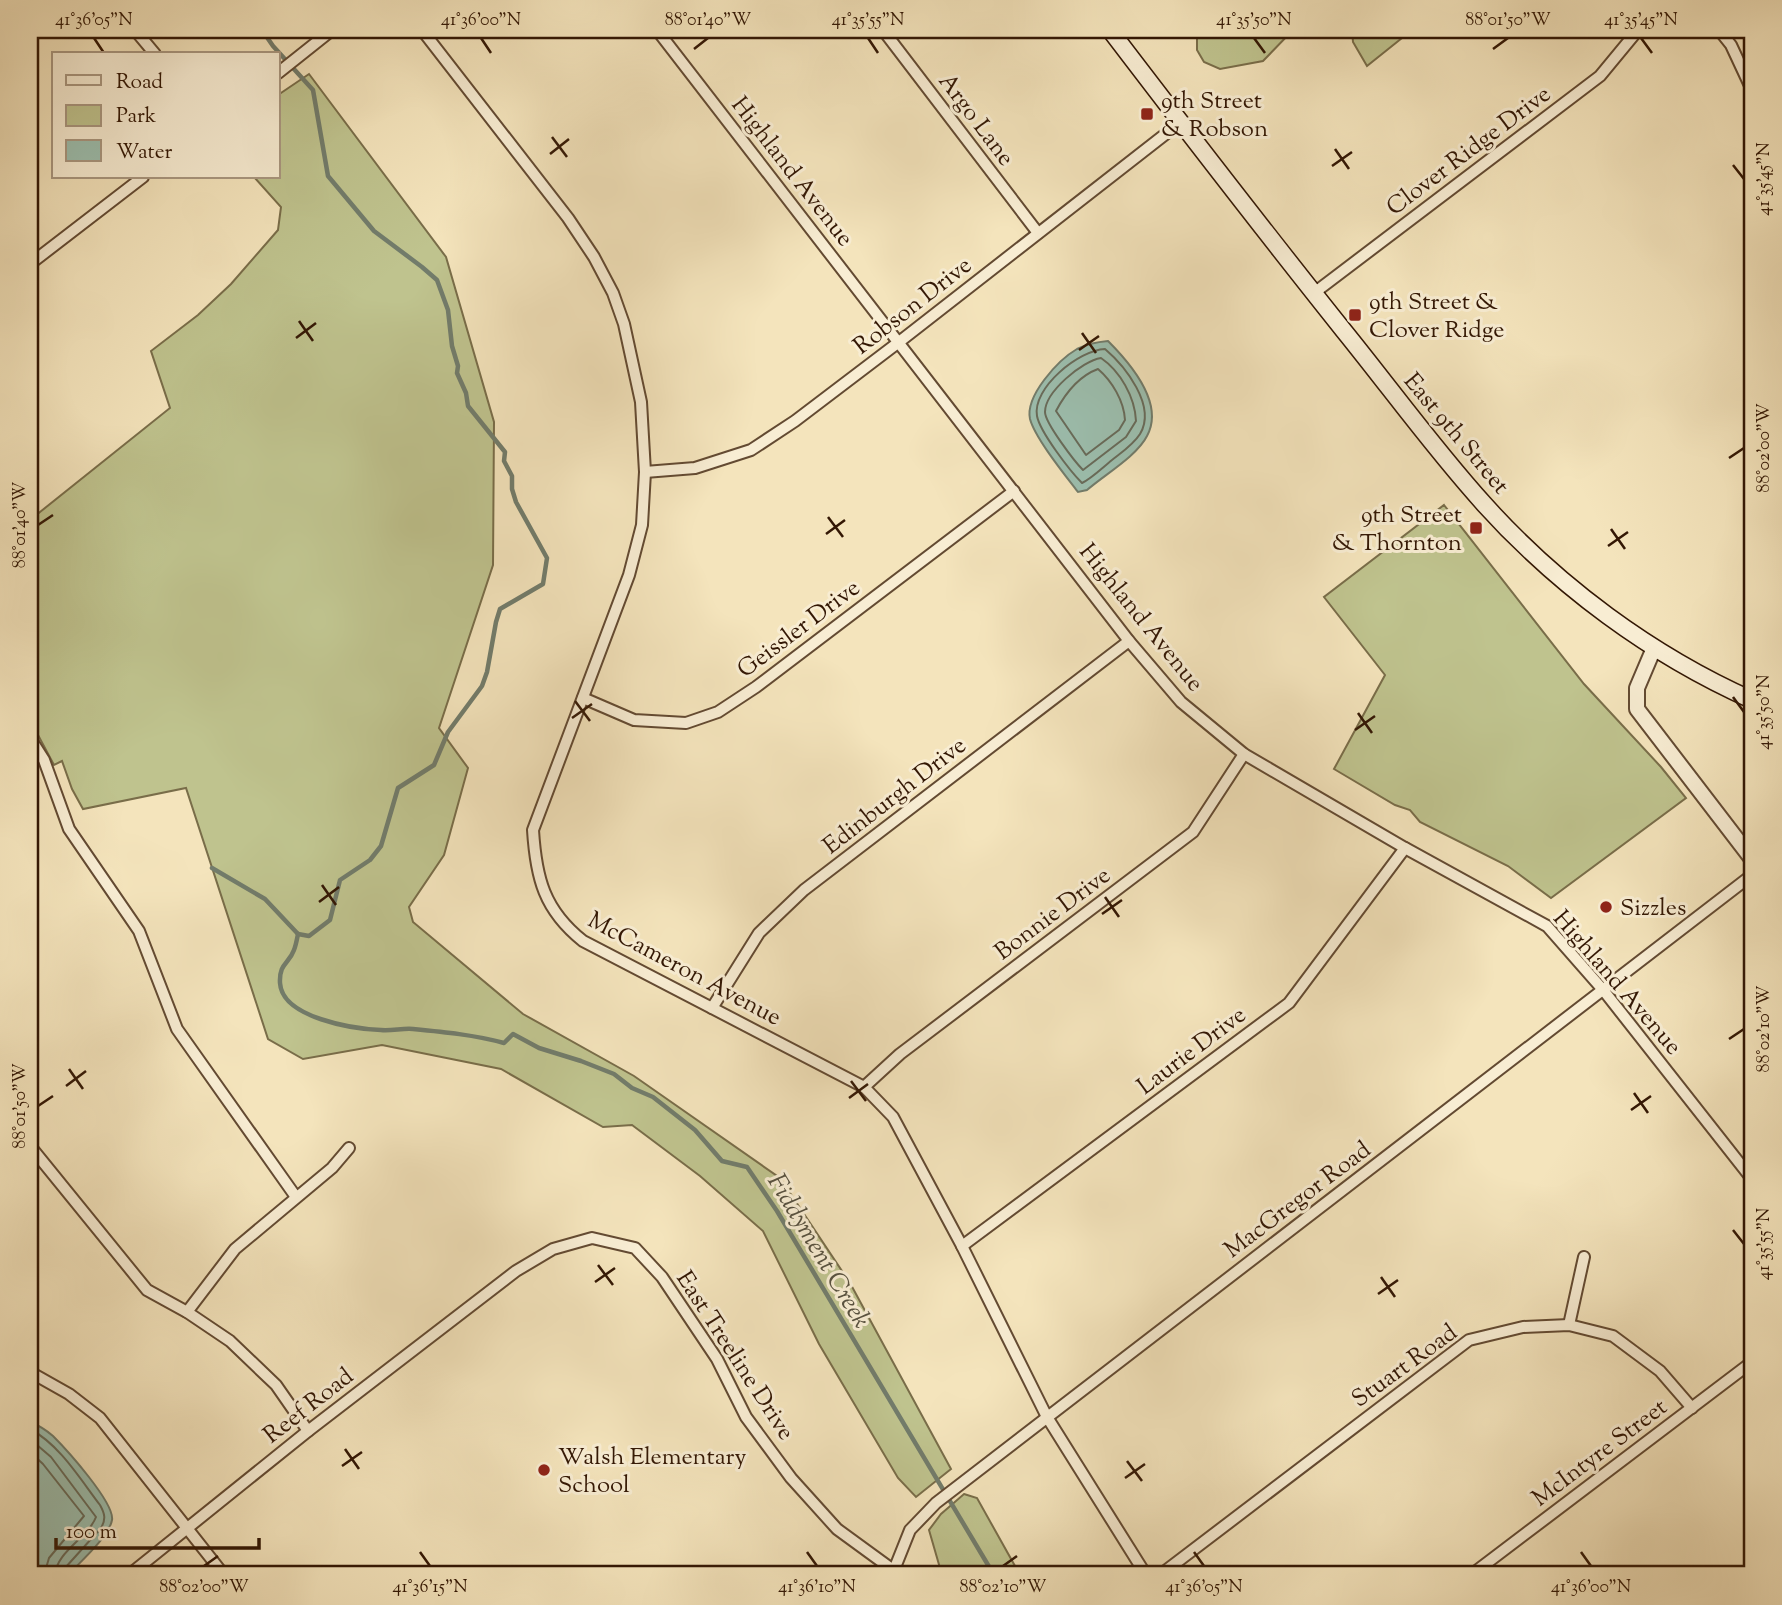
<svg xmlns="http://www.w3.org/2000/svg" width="1782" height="1605" font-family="'Sorts Mill Goudy',serif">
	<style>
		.green { fill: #bfc38e; stroke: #796d49; stroke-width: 2 }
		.water { fill: #9cbfaf; stroke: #727c6b; stroke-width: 2 }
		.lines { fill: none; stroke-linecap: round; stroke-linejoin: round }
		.shore { stroke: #686b5a; stroke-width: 2 }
		.stream { stroke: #727c6b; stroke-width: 4.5 }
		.minor-casing { stroke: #634a32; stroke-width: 14 }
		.tertiary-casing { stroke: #634a32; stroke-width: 18 }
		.secondary-casing { stroke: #331704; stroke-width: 19 }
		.minor { stroke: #f8edd3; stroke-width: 10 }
		.tertiary { stroke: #f8edd3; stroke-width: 14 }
		.secondary { stroke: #f8edd3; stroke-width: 16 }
		.ticks { fill: none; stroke: #331704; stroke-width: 2.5 }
		.poi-dot { fill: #8f2418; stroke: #f8edd3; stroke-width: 2.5 }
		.labels { text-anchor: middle; stroke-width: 6; stroke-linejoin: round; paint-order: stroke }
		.poi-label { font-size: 24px; fill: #331704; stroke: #f8edd3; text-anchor: start }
		.street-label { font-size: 24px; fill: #331704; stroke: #f8edd3 }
		.water-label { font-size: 26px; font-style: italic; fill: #585240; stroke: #f8edd3 }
		.neatline { fill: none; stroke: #331704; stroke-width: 2.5 }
		.ticks-label { font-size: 18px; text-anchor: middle; fill: #331704 }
	</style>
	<rect width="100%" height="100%" fill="#f4e4bc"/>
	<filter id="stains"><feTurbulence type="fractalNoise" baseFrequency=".00286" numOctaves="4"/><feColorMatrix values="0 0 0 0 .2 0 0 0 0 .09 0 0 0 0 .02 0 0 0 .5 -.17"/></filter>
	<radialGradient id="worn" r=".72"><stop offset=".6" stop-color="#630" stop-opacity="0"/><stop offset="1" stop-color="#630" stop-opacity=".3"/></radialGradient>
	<!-- green -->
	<g class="green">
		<path d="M 1197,30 L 1293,30 L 1263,61 L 1220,69 L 1204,62 L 1197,50 Z"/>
		<path d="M 1352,30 L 1412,30 L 1367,66 L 1353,42 Z"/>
		<path d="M 309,74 L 446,257 L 494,422 L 493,565 L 439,728 L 468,768 L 444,855 L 409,907 L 413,922 L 523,1014 L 634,1076 L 780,1178 L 850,1283 L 951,1469 L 916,1497 L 898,1478 L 819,1344 L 763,1231 L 700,1176 L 632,1125 L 603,1127 L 501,1069 L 382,1045 L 303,1059 L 268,1039 L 186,788 L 83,809 L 72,789 L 62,761 L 54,765 L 30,720 L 30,520 L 170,408 L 151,351 L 198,315 L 231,284 L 278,230 L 281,207 L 254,177 L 278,177 L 278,95 Z"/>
		<path d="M 1444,505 L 1584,684 L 1661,767 L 1686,798 L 1551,898 L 1508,866 L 1420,822 L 1410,810 L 1395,805 L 1334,769 L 1385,675 L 1324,597 Z"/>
		<path d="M 964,1494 L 977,1498 L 1020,1575 L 942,1575 L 929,1530 L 941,1514 Z"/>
	</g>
	<!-- water -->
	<g class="water">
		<path d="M 1108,341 C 1130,363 1165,403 1147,436 C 1137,456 1104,475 1087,490 L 1078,492 C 1065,475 1035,438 1030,419 C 1025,396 1058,360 1077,349 C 1087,344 1097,342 1108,341 Z"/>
		<path d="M 30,1422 C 38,1425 46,1430 53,1436 C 66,1449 115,1503 112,1520 C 109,1537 80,1562 68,1575 L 30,1575 Z"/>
	</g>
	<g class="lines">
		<!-- shore -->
		<g class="shore">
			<path d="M 1105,349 C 1125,366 1157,406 1140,434 C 1133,445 1122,452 1112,460 C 1102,468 1092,478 1082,483 C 1070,471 1040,432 1037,416 C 1032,388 1079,350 1105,349 Z"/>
			<path d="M 1101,358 C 1120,371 1135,397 1136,421 L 1126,437 L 1083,470 C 1075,462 1045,423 1045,412 C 1045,392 1082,361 1101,358 Z"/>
			<path d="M 1098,369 C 1112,381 1124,401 1125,420 L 1119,430 L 1086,455 L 1056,411 C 1065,394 1079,376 1098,369 Z"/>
			<path d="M 30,1429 C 60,1445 80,1479 100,1505 C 105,1514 106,1519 101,1528 L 65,1568 L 63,1575"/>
			<path d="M 30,1439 L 51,1457 L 96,1517 C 88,1538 56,1552 55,1575"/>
			<path d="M 30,1452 L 43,1464 L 84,1516 L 49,1558 L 44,1575"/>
		</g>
		<!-- stream -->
		<g class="stream">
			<path d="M 262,30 L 273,46 L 313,90 L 328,176 L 374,231 L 422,267 L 437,280 L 448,310 L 452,346 L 458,366 L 457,373 L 466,393 L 468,406 L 505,452 L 504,461 L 512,476 L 512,489 L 516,502 L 547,558 L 543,584 L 500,609 L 496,622 L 487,672 L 482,686 L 448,732 L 434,765 L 398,788 L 381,846 L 370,860 L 340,880 L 330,920 L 309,936 L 298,934"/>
			<path d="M 212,868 L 265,899 L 298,934"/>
			<path d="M 298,934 C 297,939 296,945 294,950 C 289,964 279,963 280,983 C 282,1018 354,1029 381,1030 C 392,1031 403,1028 413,1029 C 444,1032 475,1035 504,1043 L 513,1034 L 539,1048 L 581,1061 L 614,1074 L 632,1088 L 653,1097 L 695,1130 L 722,1161 L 747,1167 L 777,1211 L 994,1575"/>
		</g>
		<!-- minor casing -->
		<g class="minor-casing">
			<g id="minor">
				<path d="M 135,30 L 155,54"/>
				<path d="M 422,30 L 568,218 L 594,257 L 613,293 L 624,324 L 641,402 L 645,472 L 642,525 L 629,575 L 533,830 C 536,878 544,910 583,941 L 864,1087 L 893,1117 L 962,1246 L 1047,1417 L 1146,1575"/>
				<path d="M 657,30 L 1129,641 L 1181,702 L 1244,754 L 1405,848 L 1547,926 L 1604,991 L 1752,1179"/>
				<path d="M 883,30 L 1038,233"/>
				<path d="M 1719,30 L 1731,45 L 1752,90"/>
				<path d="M 30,35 L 37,30"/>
				<path d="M 278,73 L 332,30"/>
				<path d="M 30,264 L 143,177"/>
				<path d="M 1314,293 L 1600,76 L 1638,30"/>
				<path d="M 645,472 L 695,468 L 751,450 L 795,421 L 899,342 L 1181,122"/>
				<path d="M 583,698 L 634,720 L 686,723 L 718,712 L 756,687 L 1014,491"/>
				<path d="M 30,738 L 44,760 L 69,829 L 139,931 L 177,1029 L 296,1197"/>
				<path d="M 712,1008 L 759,933 L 804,890 L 1129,641"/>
				<path d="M 864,1087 L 900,1054 L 1193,832 L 1244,754"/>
				<path d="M 30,1146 L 147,1290 L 187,1312 L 230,1341 L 276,1385 L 308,1431"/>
				<path d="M 962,1246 L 1289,1003 L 1405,848"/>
				<path d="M 187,1312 L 235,1249 L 332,1168 L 349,1148"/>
				<path d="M 1569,1325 L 1584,1257"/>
				<path d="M 30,1372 L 69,1394 L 100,1418 L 224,1575"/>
				<path d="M 129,1575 L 308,1431 L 516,1271 L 553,1249 L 592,1238 L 635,1248 L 662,1277 L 717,1359 L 746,1417 L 791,1478 L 837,1529 L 900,1575"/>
				<path d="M 892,1575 L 910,1530 L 936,1503 L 1752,875"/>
				<path d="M 1160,1575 L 1469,1340 L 1523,1327 L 1569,1325 L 1613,1336 L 1660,1371 L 1692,1408"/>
				<path d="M 1471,1575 L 1752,1362"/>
			</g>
		</g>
		<!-- tertiary casing -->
		<g class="tertiary-casing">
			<path id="tertiary" d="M 1654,648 L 1637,688 L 1637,709 L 1752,859"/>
		</g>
		<!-- secondary casing -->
		<g class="secondary-casing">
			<path id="secondary" d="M 1110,30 C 1187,131 1265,232 1344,331 C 1391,389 1435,450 1484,504 C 1558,586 1651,655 1752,700"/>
		</g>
		<!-- minor -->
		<use href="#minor" class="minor"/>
		<!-- tertiary -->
		<use href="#tertiary" class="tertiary"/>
		<!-- secondary -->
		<use href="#secondary" class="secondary"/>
	</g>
	<!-- ticks -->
	<path class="ticks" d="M 94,38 L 104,53M 481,38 L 491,53M 868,38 L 878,53M 1254,38 L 1265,53M 1641,38 L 1652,53M 694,49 L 708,38M 1493,49 L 1508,38M 552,137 L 567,157M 1335,149 L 1349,169M 550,154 L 569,139M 1733,165 L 1744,179M 1332,166 L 1352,152M 299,321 L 313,341M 1082,333 L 1096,353M 296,338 L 316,323M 1079,350 L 1099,336M 1729,458 L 1744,448M 828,517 L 843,537M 38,525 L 53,515M 1611,529 L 1625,549M 826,534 L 845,520M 1608,546 L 1628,532M 1733,697 L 1744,712M 575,701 L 590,721M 1358,713 L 1372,733M 572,718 L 592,704M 1355,730 L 1375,716M 322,885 L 336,905M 1105,897 L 1119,917M 319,902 L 339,887M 1102,914 L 1122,900M 1729,1039 L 1744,1029M 69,1069 L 83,1089M 851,1081 L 866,1101M 66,1086 L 86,1071M 1634,1093 L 1648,1113M 849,1098 L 868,1084M 38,1106 L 53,1096M 1631,1110 L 1651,1096M 1733,1230 L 1744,1244M 598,1265 L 613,1285M 1381,1277 L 1395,1297M 595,1282 L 615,1268M 1378,1294 L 1398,1280M 345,1449 L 359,1469M 1127,1461 L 1142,1481M 342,1466 L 362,1452M 1125,1478 L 1145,1464M 420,1552 L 430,1566M 807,1552 L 817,1566M 1194,1552 L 1204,1566M 1581,1552 L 1591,1566M 204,1566 L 218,1556M 1003,1566 L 1017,1556"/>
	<!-- markers -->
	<g class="poi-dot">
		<rect x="1140" y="107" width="14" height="14" rx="3.5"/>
		<rect x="1348" y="308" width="14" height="14" rx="3.5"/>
		<rect x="1469" y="521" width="14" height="14" rx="3.5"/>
		<circle cx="1606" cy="907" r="7"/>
		<circle cx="544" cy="1470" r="7"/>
	</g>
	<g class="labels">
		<!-- poi labels -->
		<g class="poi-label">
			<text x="1161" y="108">9th Street<tspan x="1161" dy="28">&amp; Robson</tspan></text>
			<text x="1369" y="309">9th Street &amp;<tspan x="1369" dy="28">Clover Ridge</tspan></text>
			<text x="1462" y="522" text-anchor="end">9th Street<tspan x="1462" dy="28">&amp; Thornton</tspan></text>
			<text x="1620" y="915">Sizzles</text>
			<text x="558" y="1464">Walsh Elementary<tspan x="558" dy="28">School</tspan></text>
		</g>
		<!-- street labels -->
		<g class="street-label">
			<text transform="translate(977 119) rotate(53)" y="8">Argo Lane</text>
			<text transform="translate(1468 150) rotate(-37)" y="8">Clover Ridge Drive</text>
			<text transform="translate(793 171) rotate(52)" y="8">Highland Avenue</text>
			<text transform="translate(912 305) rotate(-38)" y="8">Robson Drive</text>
			<text transform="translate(1457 433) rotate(50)" y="8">East 9th Street</text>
			<text transform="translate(1142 617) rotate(51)" y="8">Highland Avenue</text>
			<text transform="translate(798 628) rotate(-37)" y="8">Geissler Drive</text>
			<text transform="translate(894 795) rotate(-38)" y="8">Edinburgh Drive</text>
			<text transform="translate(1052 913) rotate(-37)" y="8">Bonnie Drive</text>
			<text transform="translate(685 968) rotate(28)" y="8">McCameron Avenue</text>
			<text transform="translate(1618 982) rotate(49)" y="8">Highland Avenue</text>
			<text transform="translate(1191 1050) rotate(-37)" y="8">Laurie Drive</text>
			<text transform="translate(1297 1199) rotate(-37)" y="8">MacGregor Road</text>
			<text transform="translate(736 1355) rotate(57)" y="8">East Treeline Drive</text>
			<text transform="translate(1404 1365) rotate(-36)" y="8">Stuart Road</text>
			<text transform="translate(308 1405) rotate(-38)" y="8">Reef Road</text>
			<text transform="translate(1599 1452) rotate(-37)" y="8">McIntyre Street</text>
		</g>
		<!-- water labels -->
		<g class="water-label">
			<text transform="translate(820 1250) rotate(59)" y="9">Fiddyment Creek</text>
		</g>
	</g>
	<!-- margin -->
	<rect width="1782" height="1605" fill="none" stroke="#f4e4bc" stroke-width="77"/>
	<!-- legend -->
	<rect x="52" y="52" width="228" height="126" fill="#f8edd3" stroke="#a99780" stroke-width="2"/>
	<rect x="66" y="75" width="35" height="10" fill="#f8edd3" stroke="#a99780" stroke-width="2"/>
	<text x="116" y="88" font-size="21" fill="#331704">Road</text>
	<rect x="66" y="105" width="35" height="21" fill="#bfc38e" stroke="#a99780" stroke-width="2"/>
	<text x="116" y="122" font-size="21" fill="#331704">Park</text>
	<rect x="66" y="140" width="35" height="21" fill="#9cbfaf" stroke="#a99780" stroke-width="2"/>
	<text x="116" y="158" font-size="21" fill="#331704">Water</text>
	<!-- scale -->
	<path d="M56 1538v10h203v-10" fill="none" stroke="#331704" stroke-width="3.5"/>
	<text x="66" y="1538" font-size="21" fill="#331704" stroke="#f8edd3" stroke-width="5" paint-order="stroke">100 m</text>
	<rect x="38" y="38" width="1706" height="1528" class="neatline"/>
	<g class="ticks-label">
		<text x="94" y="25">41°36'05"N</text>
		<text x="481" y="25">41°36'00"N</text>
		<text x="708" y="25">88°01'40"W</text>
		<text x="868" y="25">41°35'55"N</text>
		<text x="1254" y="25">41°35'50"N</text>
		<text x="1508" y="25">88°01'50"W</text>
		<text x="1641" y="25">41°35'45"N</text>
		<text transform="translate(1763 179) rotate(-90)" y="6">41°35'45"N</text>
		<text transform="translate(1763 448) rotate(-90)" y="6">88°02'00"W</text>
		<text transform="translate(19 525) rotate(-90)" y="6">88°01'40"W</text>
		<text transform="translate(1763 712) rotate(-90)" y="6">41°35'50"N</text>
		<text transform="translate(1763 1029) rotate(-90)" y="6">88°02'10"W</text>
		<text transform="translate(19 1106) rotate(-90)" y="6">88°01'50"W</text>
		<text transform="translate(1763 1244) rotate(-90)" y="6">41°35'55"N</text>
		<text x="204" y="1592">88°02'00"W</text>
		<text x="430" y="1592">41°36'15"N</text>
		<text x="817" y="1592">41°36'10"N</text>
		<text x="1003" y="1592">88°02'10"W</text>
		<text x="1204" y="1592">41°36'05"N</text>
		<text x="1591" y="1592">41°36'00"N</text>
	</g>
	<rect width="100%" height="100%" filter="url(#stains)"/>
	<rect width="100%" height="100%" fill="url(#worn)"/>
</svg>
